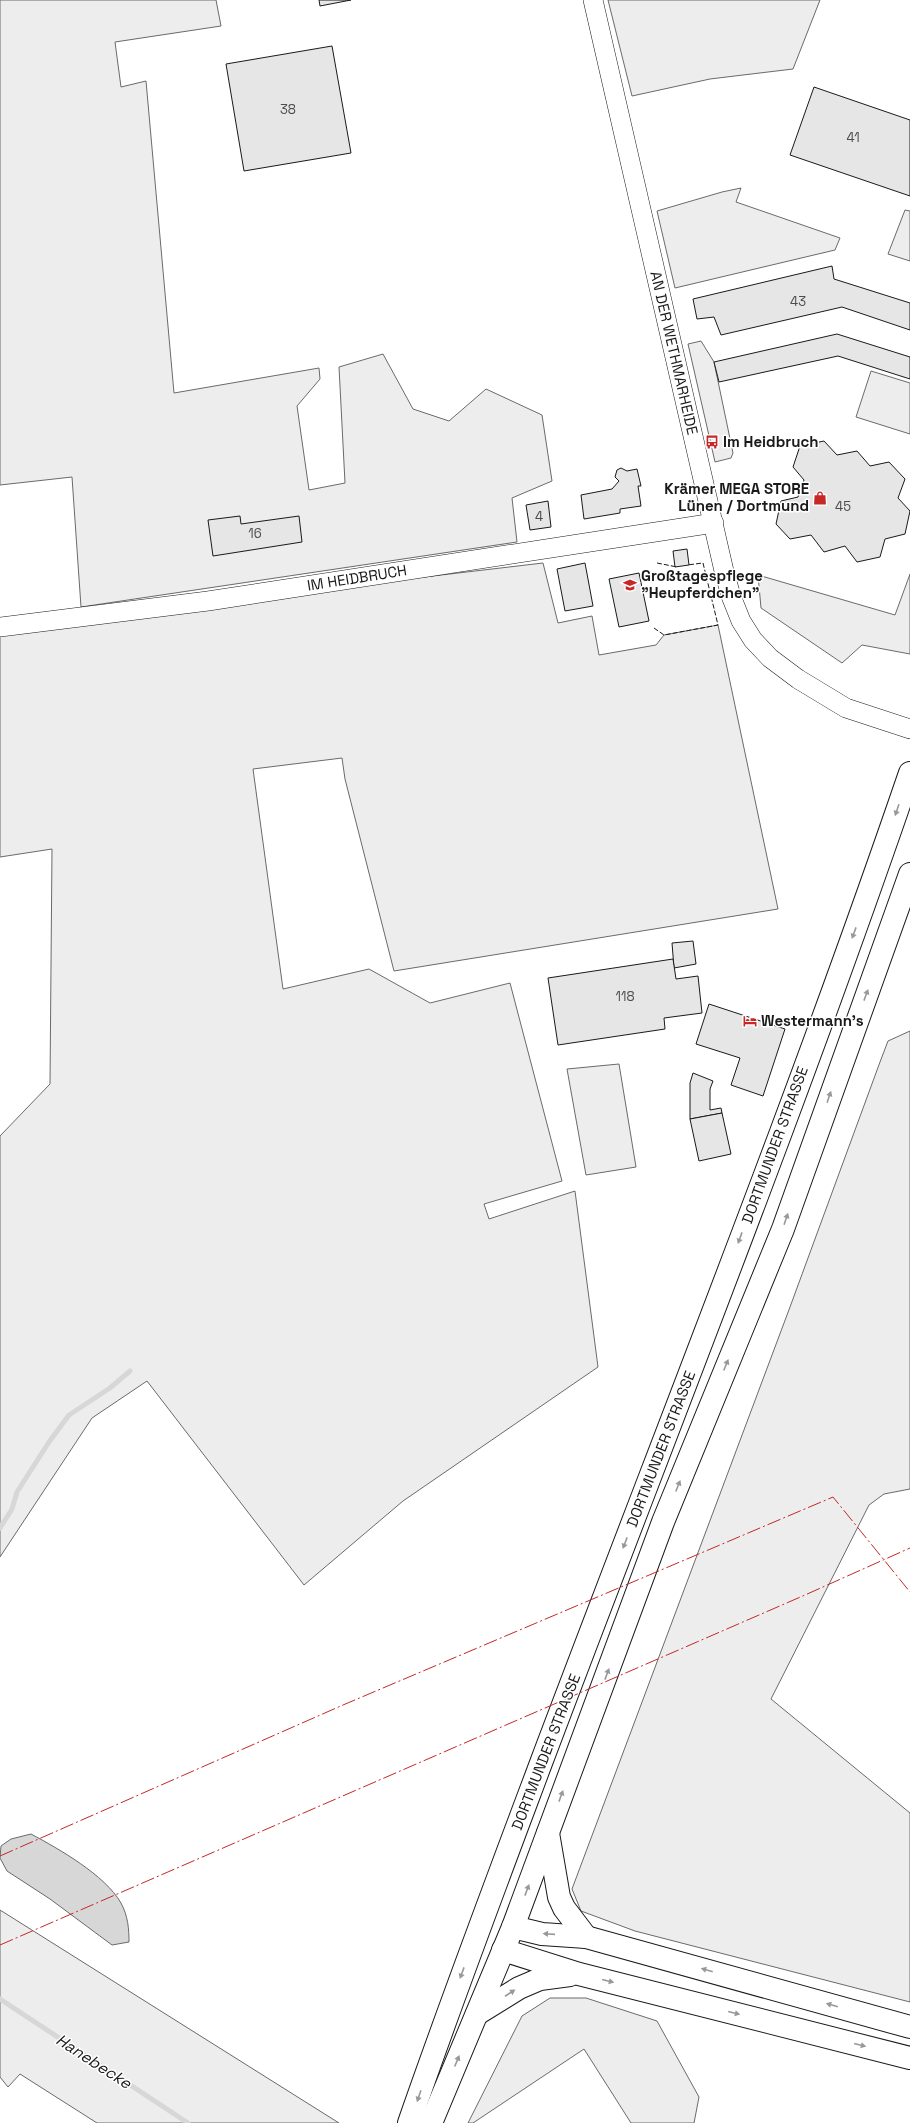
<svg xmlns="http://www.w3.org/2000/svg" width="910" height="2123" font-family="'Space Grotesk',sans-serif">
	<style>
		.green { fill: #ededed; stroke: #6a6a6a }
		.water { fill: #d7d7d7; stroke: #6a6a6a }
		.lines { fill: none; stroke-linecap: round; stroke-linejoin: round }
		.stream { stroke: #d7d7d7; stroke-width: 5 }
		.building { fill: #e6e6e6; stroke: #1a1a1a }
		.minor-casing { stroke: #1a1a1a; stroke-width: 20 }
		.major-casing { stroke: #1a1a1a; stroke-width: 24 }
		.highway-casing { stroke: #1a1a1a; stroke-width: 24 }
		.minor { stroke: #fff; stroke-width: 19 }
		.major { stroke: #fff; stroke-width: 22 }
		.highway { stroke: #fff; stroke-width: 22 }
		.fence { stroke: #1a1a1a; stroke-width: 1; stroke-dasharray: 5 2; stroke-linecap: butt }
		.power { stroke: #c62828; stroke-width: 1; stroke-dasharray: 14 3 2 3; stroke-linecap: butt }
		.oneway { fill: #989898 }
		.labels { text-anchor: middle; stroke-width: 3; stroke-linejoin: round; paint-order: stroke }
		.number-label { font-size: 13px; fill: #4d4d4d }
		.street-label { font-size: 15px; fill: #1a1a1a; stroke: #fff }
		.poi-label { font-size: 15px; font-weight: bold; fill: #1a1a1a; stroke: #fff; text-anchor: start }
		.water-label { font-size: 16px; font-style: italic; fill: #1a1a1a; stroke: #fff }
	</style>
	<rect width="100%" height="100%" fill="#fff"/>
	<!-- green -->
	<g class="green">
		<path d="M 0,0 L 216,0 L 221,26 L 115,42 L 121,87 L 146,81 L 174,393 L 319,368 L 320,379 L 297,406 L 309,490 L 345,483 L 339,367 L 383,354 L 413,409 L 449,421 L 486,389 L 542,415 L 552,481 L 512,498 L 517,542 L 81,607 L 72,477 L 0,485 Z"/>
		<path d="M 608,0 L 820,0 L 793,69 L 710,79 L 632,96 Z"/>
		<path d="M 741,188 L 736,202 L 840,238 L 835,250 L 675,288 L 657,211 L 722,192 Z"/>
		<path d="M 905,210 L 910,211 L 910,261 L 888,254 Z"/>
		<path d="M 701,341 L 714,362 L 733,453 L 731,458 L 715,462 L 688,344 Z"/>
		<path d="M 871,371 L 910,383 L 910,434 L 856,417 Z"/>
		<path d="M 543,563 L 558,623 L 592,616 L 599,655 L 656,645 L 664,635 L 718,625 L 778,909 L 394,971 L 345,779 L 342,758 L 253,769 L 283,989 L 369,969 L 430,1003 L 510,983 L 562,1181 L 484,1204 L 489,1219 L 575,1191 L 598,1367 L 403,1501 L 304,1585 L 147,1381 L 92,1418 L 0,1557 L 0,1136 L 50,1084 L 52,849 L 0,857 L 0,627 Z"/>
		<path d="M 910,574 L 910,654 L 862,645 L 842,663 L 761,608 L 758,575 L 895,615 Z"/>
		<path d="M 910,1031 L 910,1489 L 884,1494 L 869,1505 L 771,1699 L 910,1813 L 910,2002 L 635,1931 L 581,1911 L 572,1889 L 790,1307 L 880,1062 L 888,1041 Z"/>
		<path d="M 619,1064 L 636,1167 L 586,1175 L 567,1069 Z"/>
		<path d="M 0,1910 L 339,2123 L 97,2123 L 20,2074 L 8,2087 L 0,2077 Z"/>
		<path d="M 550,1998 L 586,1998 L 657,2021 L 699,2097 L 694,2123 L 631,2123 L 584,2049 L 473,2123 L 468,2123 L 522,2016 Z"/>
	</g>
	<!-- water -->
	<path class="water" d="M 31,1834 C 59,1849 105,1875 121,1903 C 128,1916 129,1929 129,1942 L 112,1945 L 50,1899 L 7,1871 L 0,1858 L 1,1846 L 11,1839 Z"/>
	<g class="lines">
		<!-- stream -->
		<g class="stream">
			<path d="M 0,1528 L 12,1509 L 17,1492 L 49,1442 L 69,1415 L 110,1388 L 130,1371"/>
			<path d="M 0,1999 L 188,2123"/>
		</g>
	</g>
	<!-- building -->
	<g class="building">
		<path d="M 319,0 L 351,0 L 320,6 Z"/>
		<path d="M 332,46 L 351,153 L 244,171 L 226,64 Z"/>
		<path d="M 814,87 L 910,120 L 910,196 L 790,155 Z"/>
		<path d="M 832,266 L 834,279 L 910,303 L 910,330 L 842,307 L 721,335 L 714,317 L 697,319 L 693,299 Z"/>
		<path d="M 837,334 L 910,357 L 910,379 L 838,356 L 719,382 L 714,362 Z"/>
		<path d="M 824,441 L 837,455 L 857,451 L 870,466 L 889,462 L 905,479 L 898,498 L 910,511 L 905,534 L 885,539 L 880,557 L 857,562 L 845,546 L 824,552 L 811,535 L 790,539 L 776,524 L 781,501 L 798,497 L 804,480 L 793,467 L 800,446 Z"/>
		<path d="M 621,468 L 627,471 L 637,469 L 641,486 L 638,486 L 641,506 L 620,509 L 620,513 L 584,519 L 581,495 L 612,489 L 619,481 L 615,477 L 617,470 Z"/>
		<path d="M 548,501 L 551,527 L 530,530 L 526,505 Z"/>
		<path d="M 240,516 L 241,524 L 299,516 L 302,542 L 213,556 L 208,520 Z"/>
		<path d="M 687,549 L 689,565 L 675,567 L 673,551 Z"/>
		<path d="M 585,563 L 593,606 L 565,611 L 557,569 Z"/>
		<path d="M 639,573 L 649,621 L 619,627 L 609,579 Z"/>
		<path d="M 693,941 L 696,964 L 674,968 L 672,943 Z"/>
		<path d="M 673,959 L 676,979 L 698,976 L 702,1013 L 664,1018 L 665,1029 L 558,1045 L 548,978 Z"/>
		<path d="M 709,1004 L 785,1029 L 763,1096 L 731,1085 L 740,1058 L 696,1044 Z"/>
		<path d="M 693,1073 L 713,1081 L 710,1089 L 710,1110 L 721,1108 L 722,1113 L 690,1119 L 690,1083 Z"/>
		<path d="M 722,1113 L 731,1154 L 699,1161 L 690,1119 Z"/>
	</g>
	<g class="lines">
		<!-- minor casing -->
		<g class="minor-casing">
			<g id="minor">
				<path d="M 593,0 L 724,571 L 731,596 L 741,621 L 753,640 L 770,658 L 798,679 L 846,708 L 910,729"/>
				<path d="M 0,627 L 208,601 L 714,523"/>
			</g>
		</g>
		<!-- major casing -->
		<g class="major-casing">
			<g id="major">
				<path d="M 409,2123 C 451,2002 496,1883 541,1763 C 665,1434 796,1106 910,773"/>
				<path d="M 431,2123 L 513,1927 L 663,1522 L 783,1229 L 910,874"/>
			</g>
		</g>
		<!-- highway casing -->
		<g class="highway-casing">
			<g id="highway">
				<path d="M 548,1833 L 559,1897 L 564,1908 L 586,1937"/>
				<path d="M 513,1927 L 542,1934 L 586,1937 L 910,2027"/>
				<path d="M 503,1950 L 579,1974 L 910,2058"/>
				<path d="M 477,2014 L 519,1988 L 540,1979 L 570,1975"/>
			</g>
		</g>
		<!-- minor -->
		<use href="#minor" class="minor"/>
		<!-- major -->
		<use href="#major" class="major"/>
		<!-- highway -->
		<use href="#highway" class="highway"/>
		<!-- fence -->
		<g class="fence">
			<path d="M 657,563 L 677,567"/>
			<path d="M 654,628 L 664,635 L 718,625 L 703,563 L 687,565"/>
		</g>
		<!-- power -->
		<g class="power">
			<path d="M 0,1856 L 343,1705 L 833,1497 L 910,1592"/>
			<path d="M 0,1945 L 805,1595 L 910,1548"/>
		</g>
	</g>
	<!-- one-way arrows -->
	<defs><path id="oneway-solid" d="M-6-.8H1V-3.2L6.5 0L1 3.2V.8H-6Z"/></defs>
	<g class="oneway">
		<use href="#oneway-solid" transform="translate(897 810) rotate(109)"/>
		<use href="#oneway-solid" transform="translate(854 933) rotate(110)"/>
		<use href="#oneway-solid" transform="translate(866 995) rotate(-70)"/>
		<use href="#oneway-solid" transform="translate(829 1097) rotate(-71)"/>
		<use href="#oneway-solid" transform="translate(786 1219) rotate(-71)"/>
		<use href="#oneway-solid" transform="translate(740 1238) rotate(110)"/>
		<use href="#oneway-solid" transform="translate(726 1365) rotate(-68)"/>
		<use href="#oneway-solid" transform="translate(678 1486) rotate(-68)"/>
		<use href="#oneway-solid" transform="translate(625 1543) rotate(111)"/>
		<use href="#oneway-solid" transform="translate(607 1674) rotate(-70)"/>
		<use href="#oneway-solid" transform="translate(561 1796) rotate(-70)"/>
		<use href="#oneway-solid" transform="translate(527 1890) rotate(-70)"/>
		<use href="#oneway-solid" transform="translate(549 1934) rotate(-176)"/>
		<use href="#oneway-solid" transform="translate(707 1970) rotate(-164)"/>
		<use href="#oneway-solid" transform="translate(462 1973) rotate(110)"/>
		<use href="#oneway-solid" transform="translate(608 1981) rotate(14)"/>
		<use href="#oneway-solid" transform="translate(510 1993) rotate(-33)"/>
		<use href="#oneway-solid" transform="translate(832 2005) rotate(-164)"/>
		<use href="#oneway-solid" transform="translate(734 2013) rotate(14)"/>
		<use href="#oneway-solid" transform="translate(860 2045) rotate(14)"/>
		<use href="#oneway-solid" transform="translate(457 2061) rotate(-67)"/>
		<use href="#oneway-solid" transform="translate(419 2096) rotate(109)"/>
	</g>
	<!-- icons -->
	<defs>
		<g id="bus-bare" transform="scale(1.08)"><path d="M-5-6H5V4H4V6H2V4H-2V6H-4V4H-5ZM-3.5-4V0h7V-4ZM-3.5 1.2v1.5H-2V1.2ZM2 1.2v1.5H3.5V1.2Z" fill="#c62828" stroke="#fff" stroke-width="2.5" paint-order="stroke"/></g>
		<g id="shop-bare" transform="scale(1.08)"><path d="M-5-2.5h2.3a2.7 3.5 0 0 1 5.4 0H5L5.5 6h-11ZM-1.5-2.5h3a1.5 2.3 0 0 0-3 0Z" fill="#c62828" stroke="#fff" stroke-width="2.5" paint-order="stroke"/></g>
		<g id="school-bare" transform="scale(1.08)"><path d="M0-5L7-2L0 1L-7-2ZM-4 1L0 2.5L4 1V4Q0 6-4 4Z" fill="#c62828" stroke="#fff" stroke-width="2.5" paint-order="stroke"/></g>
		<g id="hotel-bare" transform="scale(1.08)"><path d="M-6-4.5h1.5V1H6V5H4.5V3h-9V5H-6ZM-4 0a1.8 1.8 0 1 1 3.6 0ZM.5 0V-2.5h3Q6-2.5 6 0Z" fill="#c62828" stroke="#fff" stroke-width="2.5" paint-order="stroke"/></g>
	</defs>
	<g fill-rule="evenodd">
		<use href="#bus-bare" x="712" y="442"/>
		<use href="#shop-bare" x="820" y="498"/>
		<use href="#school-bare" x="630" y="585"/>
		<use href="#hotel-bare" x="750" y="1021"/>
	</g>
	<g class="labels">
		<!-- number labels -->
		<g class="number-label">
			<text x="288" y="114">38</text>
			<text x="853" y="142">41</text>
			<text x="798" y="306">43</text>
			<text x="843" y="511">45</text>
			<text x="539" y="521">4</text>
			<text x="255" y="538">16</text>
			<text x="625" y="1001">118</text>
		</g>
		<!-- street labels -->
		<g class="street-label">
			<text transform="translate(674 353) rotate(77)" y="5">AN DER WETHMARHEIDE</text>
			<text transform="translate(357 578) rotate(-9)" y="5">IM HEIDBRUCH</text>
			<text transform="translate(775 1145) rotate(-70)" y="5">DORTMUNDER STRASSE</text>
			<text transform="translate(661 1449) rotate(-69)" y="5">DORTMUNDER STRASSE</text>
			<text transform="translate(546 1752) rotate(-69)" y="5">DORTMUNDER STRASSE</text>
		</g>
		<!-- poi labels -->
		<g class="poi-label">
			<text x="723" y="447">Im Heidbruch</text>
			<text x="809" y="494" text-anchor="end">Krämer MEGA STORE<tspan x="809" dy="17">Lünen / Dortmund</tspan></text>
			<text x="641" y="581">Großtagespflege<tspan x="641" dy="17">"Heupferdchen"</tspan></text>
			<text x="761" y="1026">Westermann's</text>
		</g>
		<!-- water labels -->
		<g class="water-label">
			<text transform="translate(94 2061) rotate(33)" y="6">Hanebecke</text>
		</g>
	</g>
</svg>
